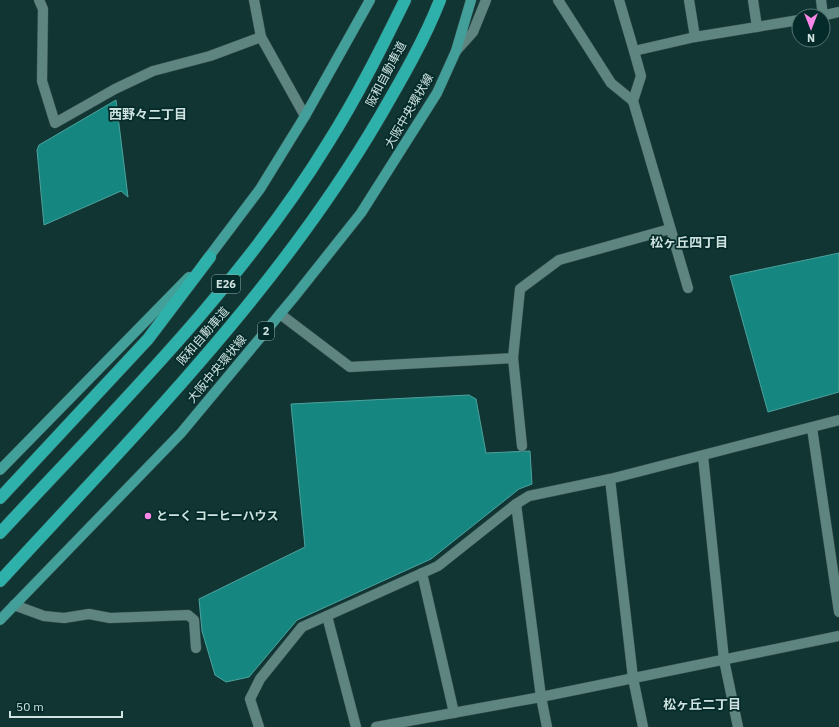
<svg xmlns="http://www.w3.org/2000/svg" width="839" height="727" font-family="'IBM Plex Sans','Noto Sans JP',sans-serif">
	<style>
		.water { fill: #168680; stroke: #4ea29d }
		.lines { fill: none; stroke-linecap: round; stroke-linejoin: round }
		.minor-casing { stroke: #37504e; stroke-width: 11 }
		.major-casing { stroke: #37504e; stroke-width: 11 }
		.highway-casing { stroke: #37504e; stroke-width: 13 }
		.minor { stroke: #5f8581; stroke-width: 10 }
		.major { stroke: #429f9a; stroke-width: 10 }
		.highway { stroke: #2eb1aa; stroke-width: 12 }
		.poi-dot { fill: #f987e9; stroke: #042b29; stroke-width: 1.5 }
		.labels { text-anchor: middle; stroke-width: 3.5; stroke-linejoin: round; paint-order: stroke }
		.shield { fill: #042b29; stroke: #92acaa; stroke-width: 1 }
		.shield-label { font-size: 11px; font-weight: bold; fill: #cfe3e1 }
		.street-label { font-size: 12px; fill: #cfe3e1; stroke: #042b29 }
		.poi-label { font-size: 12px; font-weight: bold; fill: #cfe3e1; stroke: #042b29; text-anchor: start }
		.neighbourhood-label { font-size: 13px; font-weight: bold; fill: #cfe3e1; stroke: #042b29 }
	</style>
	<rect width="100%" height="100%" fill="#103533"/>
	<!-- water -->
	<g class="water">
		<path d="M 116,100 L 128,197 L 121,191 L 44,225 L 37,150 L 39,145 Z"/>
		<path d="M 839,253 L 839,392 L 768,412 L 730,276 Z"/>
		<path d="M 469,395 L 476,399 L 486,453 L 530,451 L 532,484 L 519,489 L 431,559 L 297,620 L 249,677 L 226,682 L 215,675 L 202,631 L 199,599 L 305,547 L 291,404 Z"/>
	</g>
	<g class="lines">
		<!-- minor casing -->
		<g class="minor-casing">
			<g id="minor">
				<path d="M 39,0 L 43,9 L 42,81 L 55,123 L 115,89 L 153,71 L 210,56 L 261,37"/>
				<path d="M 254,0 L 261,37 L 305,116"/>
				<path d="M 558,0 L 611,83 L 633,101"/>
				<path d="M 619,0 L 634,51"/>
				<path d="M 689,0 L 695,37"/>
				<path d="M 753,0 L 757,27"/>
				<path d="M 821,0 L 823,16"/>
				<path d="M 821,16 L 839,12"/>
				<path d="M 456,51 L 473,32 L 486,0"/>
				<path d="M 688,288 L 633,101 L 641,76 L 634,51 L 695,37 L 799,20"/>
				<path d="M 280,314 L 350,367 L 513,358"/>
				<path d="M 812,428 L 839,612"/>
				<path d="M 522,446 L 513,358 L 520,289 L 559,260 L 670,229"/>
				<path d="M 703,456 L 724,660 L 738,727"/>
				<path d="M 610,479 L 633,678 L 643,727"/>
				<path d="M 516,504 L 541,697 L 547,727"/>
				<path d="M 422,573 L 454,713"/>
				<path d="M 14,605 L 44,616 L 64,618 L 89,614 L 110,618 L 188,615 L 194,620 L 196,648"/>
				<path d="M 327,616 L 356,727"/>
				<path d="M 259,727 L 250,699 L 260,679 L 302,627 L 438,566 L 516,504 L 529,496 L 610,479 L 839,420"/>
				<path d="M 376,727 L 541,697 L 839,636"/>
			</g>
		</g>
		<!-- major casing -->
		<g class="major-casing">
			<g id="major">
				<path d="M 205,262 L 260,189 L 305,116 L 370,0"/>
				<path d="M 0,470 L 189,277"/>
				<path d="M 0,620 L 181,433 L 295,296 L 361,213 L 437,93 L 456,51 L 471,0"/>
			</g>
		</g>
		<!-- highway casing -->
		<g class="highway-casing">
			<g id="highway">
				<path d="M 0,498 L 148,339 L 210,257"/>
				<path d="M 0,533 C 114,410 240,287 328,143 C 357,97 381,49 405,0"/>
				<path d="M 0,581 C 135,434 278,291 379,118 C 401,80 424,41 440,0"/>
			</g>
		</g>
		<!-- minor -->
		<use href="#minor" class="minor"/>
		<!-- major -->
		<use href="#major" class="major"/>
		<!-- highway -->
		<use href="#highway" class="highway"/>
	</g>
	<!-- markers -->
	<circle class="poi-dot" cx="148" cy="516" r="4"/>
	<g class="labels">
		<!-- shield labels -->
		<g class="shield">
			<rect x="212" y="275" width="28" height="18" rx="3"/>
			<rect x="258" y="322" width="16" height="18" rx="3"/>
		</g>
		<g class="shield-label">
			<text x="226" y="288">E26</text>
			<text x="266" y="335">2</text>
		</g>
		<!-- street labels -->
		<g class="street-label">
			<text transform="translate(386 74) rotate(-62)" y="4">阪和自動車道</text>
			<text transform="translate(409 111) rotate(-60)" y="4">大阪中央環状線</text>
			<text transform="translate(203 336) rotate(-49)" y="4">阪和自動車道</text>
			<text transform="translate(217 369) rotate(-50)" y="4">大阪中央環状線</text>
		</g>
		<!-- poi labels -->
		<g class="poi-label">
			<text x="156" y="520">とーく コーヒーハウス</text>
		</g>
		<!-- neighbourhood labels -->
		<g class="neighbourhood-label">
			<text x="148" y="119">西野々二丁目</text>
			<text x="689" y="247">松ヶ丘四丁目</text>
			<text x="702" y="709">松ヶ丘二丁目</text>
		</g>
	</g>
	<!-- north arrow -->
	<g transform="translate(811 28) rotate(180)"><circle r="19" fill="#042b29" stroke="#557573"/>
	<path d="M0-3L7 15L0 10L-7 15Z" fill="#f987e9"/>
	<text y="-6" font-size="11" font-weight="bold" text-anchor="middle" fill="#cfe3e1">N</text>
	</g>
	<!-- scale -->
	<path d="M10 711v6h112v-6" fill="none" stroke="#cfe3e1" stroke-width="2"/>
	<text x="16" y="711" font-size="12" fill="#cfe3e1" stroke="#042b29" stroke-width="3" paint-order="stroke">50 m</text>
</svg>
